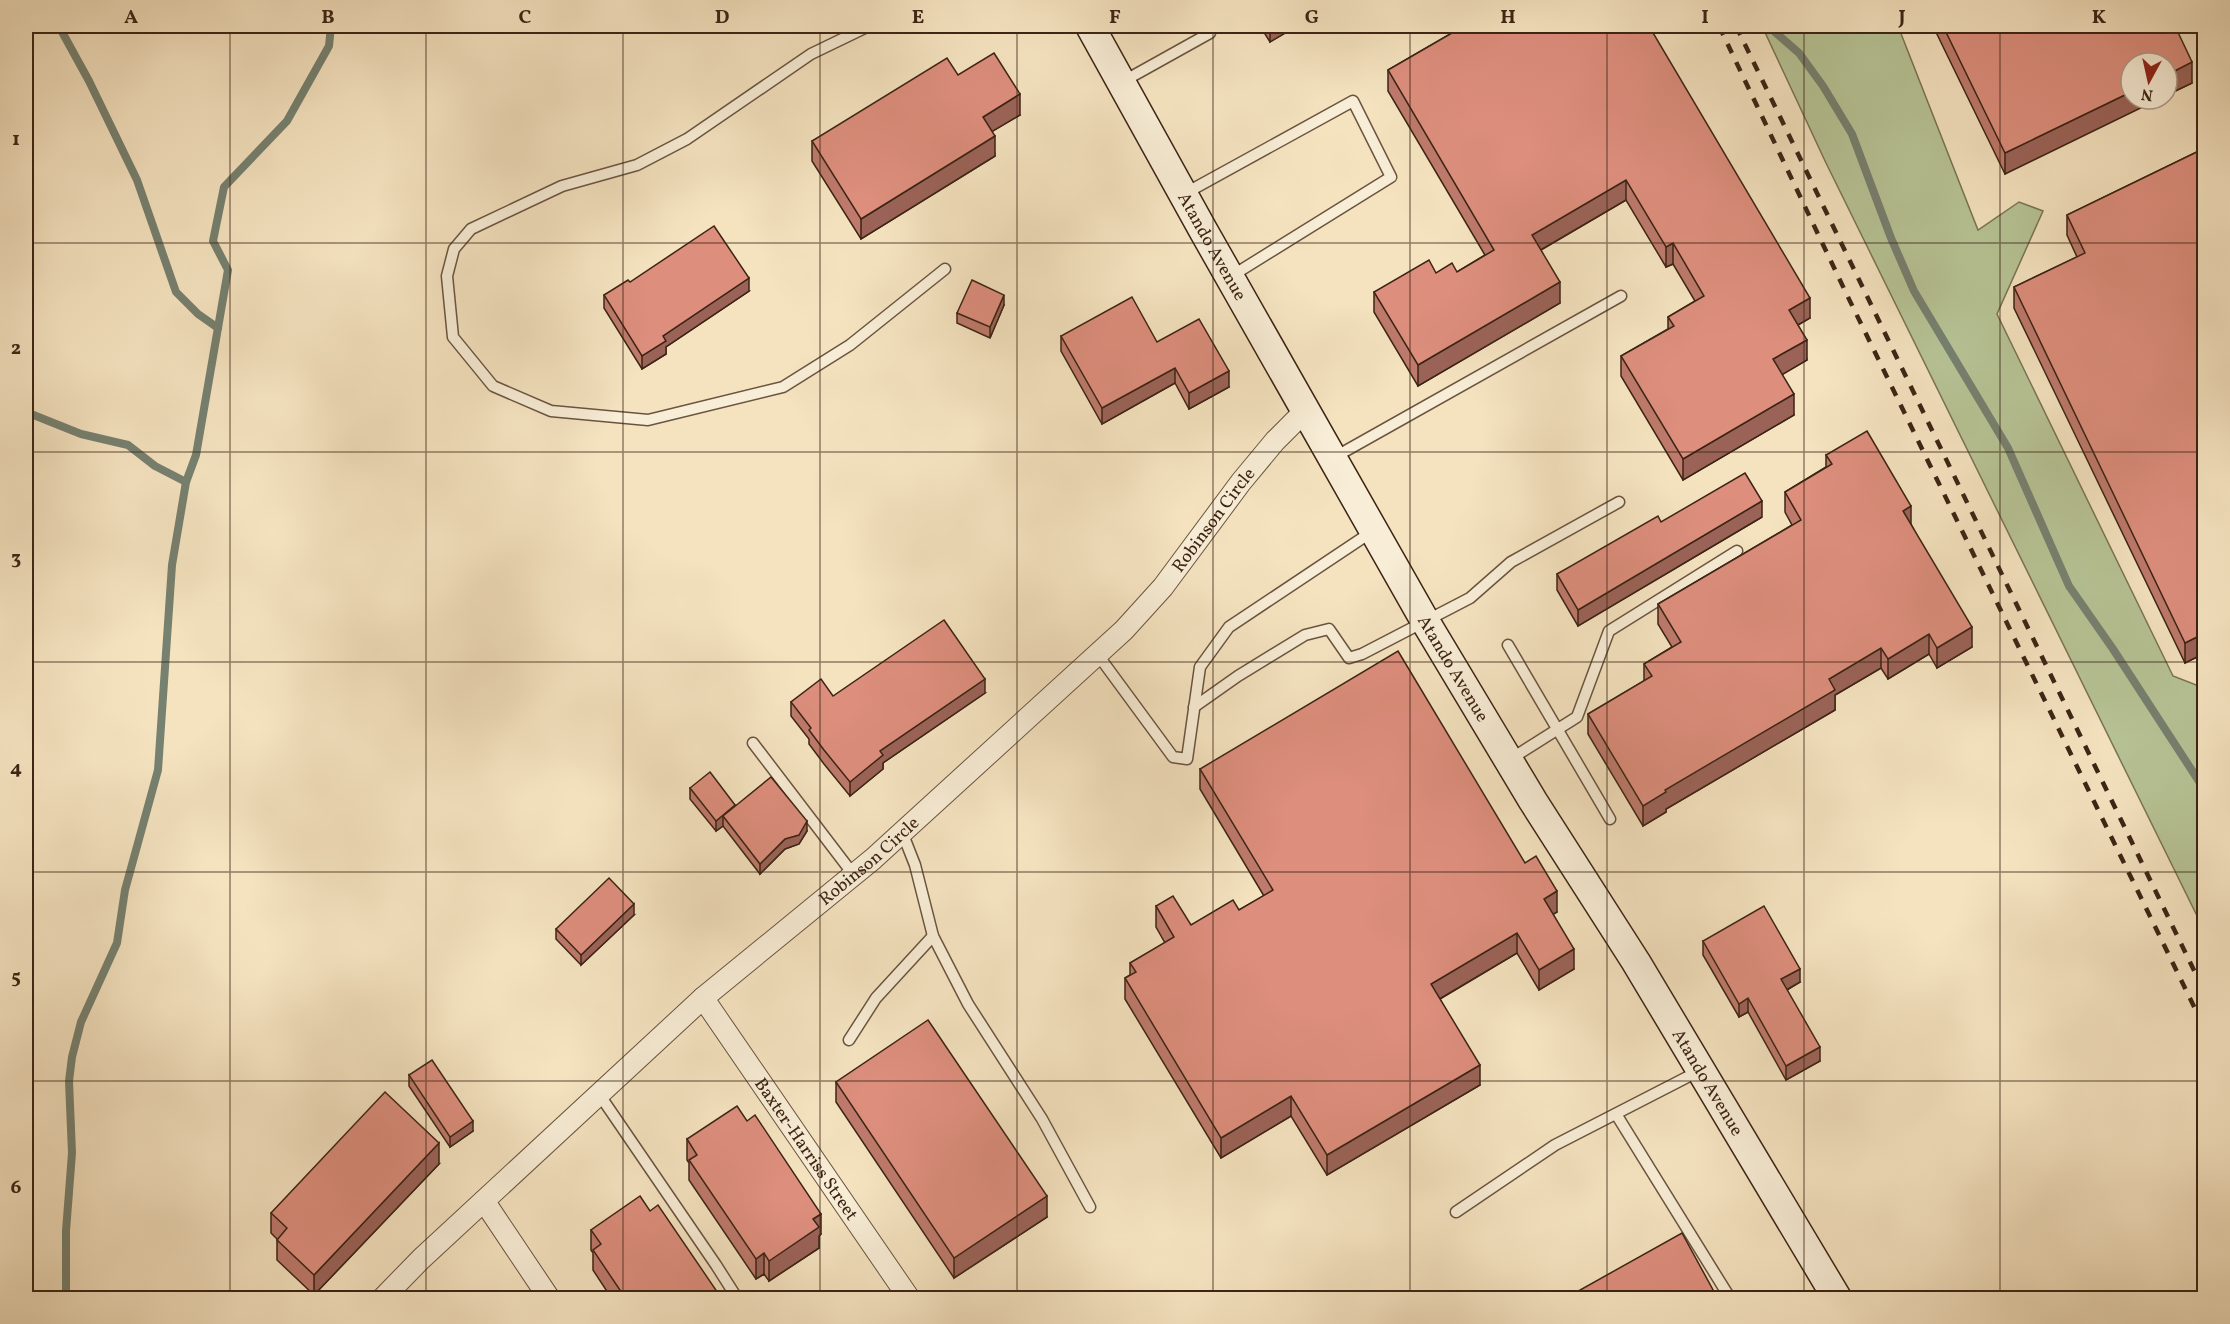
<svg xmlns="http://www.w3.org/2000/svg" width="2230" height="1324" font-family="Vollkorn,serif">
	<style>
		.green { fill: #b7c496; stroke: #7a7455; stroke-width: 1.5 }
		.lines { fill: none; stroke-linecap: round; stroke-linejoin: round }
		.stream { stroke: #768170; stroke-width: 8 }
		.lane-casing { stroke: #6a543f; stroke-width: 13 }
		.street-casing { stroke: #6a543f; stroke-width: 23 }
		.secondary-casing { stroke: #3c2414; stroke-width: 31 }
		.lane { stroke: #f8edd6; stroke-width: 10 }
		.street { stroke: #f8edd6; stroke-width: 21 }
		.secondary { stroke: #f8edd6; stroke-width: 28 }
		.rail { stroke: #3c2414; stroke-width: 4.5; stroke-dasharray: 10 10; stroke-linecap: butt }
		.wall { fill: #be7a6c; stroke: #3c2414; stroke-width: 1.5 }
		.shaded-wall { fill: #9b6358; stroke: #3c2414; stroke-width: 1.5 }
		.building { fill: #dd8e7d; stroke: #3c2414; stroke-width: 1.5 }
		.grid { fill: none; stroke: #3c2414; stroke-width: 1.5; stroke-opacity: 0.55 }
		.labels { text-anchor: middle; stroke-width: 4.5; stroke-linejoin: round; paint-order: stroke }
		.street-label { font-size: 18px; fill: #3c2414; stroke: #f8edd6 }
		.neatline { fill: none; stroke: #3c2414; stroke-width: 2 }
		.grid-label { font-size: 20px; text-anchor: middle; font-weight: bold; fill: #3c2414 }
	</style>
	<rect width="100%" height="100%" fill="#f5e3c0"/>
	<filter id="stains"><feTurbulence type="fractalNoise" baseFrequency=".00333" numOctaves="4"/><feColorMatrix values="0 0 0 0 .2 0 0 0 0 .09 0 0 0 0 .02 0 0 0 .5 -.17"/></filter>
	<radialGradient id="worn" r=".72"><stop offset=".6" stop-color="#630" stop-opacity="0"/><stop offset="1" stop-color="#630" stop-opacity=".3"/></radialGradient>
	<!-- green -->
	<path class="green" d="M 1762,26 L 1898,26 L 1978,230 L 2019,202 L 2043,211 L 1997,314 L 2173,676 L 2204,688 L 2204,930 L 1826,163 Z"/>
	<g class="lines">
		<!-- stream -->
		<g class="stream">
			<path d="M 55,26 L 61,30 L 89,81 L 137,180 L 176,292 L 198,314 L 218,328"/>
			<path d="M 1768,26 L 1799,53 L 1823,86 L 1852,134 L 1891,238 L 1914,291 L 2008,448 L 2069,586 L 2113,649 L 2204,789"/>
			<path d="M 26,412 L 81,434 L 128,445 L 155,466 L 186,482"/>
			<path d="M 66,1298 L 66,1231 L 72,1153 L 69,1081 L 72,1057 L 81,1022 L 117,943 L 125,890 L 158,770 L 172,565 L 186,482 L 196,455 L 228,270 L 213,241 L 224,187 L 287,121 L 329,46 L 331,26"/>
		</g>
		<!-- lane casing -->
		<g class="lane-casing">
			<g id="lane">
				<path d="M 869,26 L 811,54 L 687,139 L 637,165 L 562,186 L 471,229 L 454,249 L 447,276 L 453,337 L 493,386 L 551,411 L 648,420 L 783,387 L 850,345 L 945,269"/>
				<path d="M 1122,82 L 1210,33"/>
				<path d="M 1184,194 L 1353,101 L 1391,177 L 1230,277"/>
				<path d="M 1333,458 L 1621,296"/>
				<path d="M 1508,645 L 1610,819"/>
				<path d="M 1098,655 L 1173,757 L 1187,759 L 1200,667 L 1229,627 L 1373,531"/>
				<path d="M 1194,707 L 1238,676 L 1305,635 L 1329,629 L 1349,658 L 1362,654 L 1470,598 L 1511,562 L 1619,502"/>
				<path d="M 753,743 L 853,874"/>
				<path d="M 1509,760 L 1577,717 L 1609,631 L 1737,551"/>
				<path d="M 902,832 L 915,865 L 933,936 L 968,1004 L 1042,1119 L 1090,1207"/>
				<path d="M 849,1040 L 876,998 L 933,936"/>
				<path d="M 599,1094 L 716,1265 L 737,1298"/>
				<path d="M 1616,1114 L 1730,1298"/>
				<path d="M 1456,1212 L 1555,1145 L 1701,1070"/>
			</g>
		</g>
		<!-- street casing -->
		<g class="street-casing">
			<g id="street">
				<path id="s1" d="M 703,998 L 909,1298"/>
				<path d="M 484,1201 L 549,1298"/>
				<path id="s2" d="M 383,1298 L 421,1259 L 703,998 L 873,859 L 1124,630 L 1163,587 L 1241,482 L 1275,441 L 1306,410"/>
			</g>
		</g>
		<!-- secondary casing -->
		<g class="secondary-casing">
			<g id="secondary">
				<path id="s3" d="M 1090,26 L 1203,230 L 1425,621 L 1533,801 L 1636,962 L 1837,1298"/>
			</g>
		</g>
		<!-- lane -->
		<use href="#lane" class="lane"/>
		<!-- street -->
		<use href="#street" class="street"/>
		<!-- secondary -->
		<use href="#secondary" class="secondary"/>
		<!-- rail -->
		<g class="rail">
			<path d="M 1719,26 L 1847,295 L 2204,1027"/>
			<path d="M 1736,26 L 2204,991"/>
		</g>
	</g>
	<!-- wall -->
	<g class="wall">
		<path d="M 1260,26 L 1297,26 L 1270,42 Z"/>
		<path d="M 1464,26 L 1810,318 L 1798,325 L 1807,360 L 1782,374 L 1794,415 L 1683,480 L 1621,376 L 1621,356 L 1668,329 L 1668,317 L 1695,301 L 1673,264 L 1666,267 L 1626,200 L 1541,250 L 1560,303 L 1418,386 L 1374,312 L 1374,292 L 1436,273 L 1457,272 L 1485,255 L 1388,91 L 1388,70 Z"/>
		<path d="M 1933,26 L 2175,26 L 2192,83 L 2167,95 L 2167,63 L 2005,174 Z"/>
		<path d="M 958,75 L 1020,115 L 992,131 L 995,156 L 861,239 L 812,161 L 812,141 Z"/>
		<path d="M 2205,148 L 2205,653 L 2185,663 L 2014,308 L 2014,287 L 2077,257 L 2067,235 L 2067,215 Z"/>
		<path d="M 630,282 L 749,291 L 666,347 L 666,354 L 642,369 L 604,308 L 604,295 Z"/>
		<path d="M 1004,305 L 990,338 L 957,323 L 957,313 Z"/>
		<path d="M 1061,336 L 1157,342 L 1229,387 L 1189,409 L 1175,383 L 1102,424 L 1061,351 Z"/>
		<path d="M 1826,455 L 1911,524 L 1972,647 L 1937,668 L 1929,654 L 1888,679 L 1881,668 L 1835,695 L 1835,710 L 1666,809 L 1666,812 L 1643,826 L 1588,734 L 1588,714 L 1644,681 L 1644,664 L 1672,647 L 1658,624 L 1658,604 L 1792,525 L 1785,512 L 1785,492 L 1826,467 Z"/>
		<path d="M 1762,517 L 1578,626 L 1557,590 L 1557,574 L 1661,522 Z"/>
		<path d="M 985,693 L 883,763 L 883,769 L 850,796 L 824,764 L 809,744 L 809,739 L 791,716 L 791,702 L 833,696 Z"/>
		<path d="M 1200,769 L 1525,863 L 1557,912 L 1553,914 L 1574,969 L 1539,990 L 1517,953 L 1440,999 L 1480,1085 L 1327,1175 L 1291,1116 L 1221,1158 L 1125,999 L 1125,978 L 1130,975 L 1130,963 L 1165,943 L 1156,927 L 1156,906 L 1191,925 L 1239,910 L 1264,896 L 1200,789 Z"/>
		<path d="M 690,788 L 735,805 L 807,831 L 799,844 L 785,849 L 760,874 L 723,826 L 716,831 L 690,799 Z"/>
		<path d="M 634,915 L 581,965 L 556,939 L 556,929 Z"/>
		<path d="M 1703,941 L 1800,982 L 1787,990 L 1820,1061 L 1786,1080 L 1748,1012 L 1739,1017 L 1703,955 Z"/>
		<path d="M 409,1075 L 473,1131 L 450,1147 L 409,1086 Z"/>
		<path d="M 836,1082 L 1047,1217 L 954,1278 L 836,1102 Z"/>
		<path d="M 687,1139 L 821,1234 L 819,1236 L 819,1248 L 769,1281 L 764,1274 L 756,1279 L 689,1180 L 689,1163 L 687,1160 Z"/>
		<path d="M 439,1164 L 314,1295 L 277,1260 L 277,1239 L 271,1233 L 271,1213 Z"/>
		<path d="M 650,1211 L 722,1299 L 612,1299 L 593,1270 L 593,1253 L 591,1250 L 591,1230 Z"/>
	</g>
	<!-- shaded-wall -->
	<g class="shaded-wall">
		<path d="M 1279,26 L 1297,26 L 1270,42 L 1270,31 Z"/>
		<path d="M 2192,62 L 2192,83 L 2167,95 L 2167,75 Z"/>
		<path d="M 2131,92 L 2131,99 L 2159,99 L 2005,174 L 2005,153 Z"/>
		<path d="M 1020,94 L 1020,115 L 983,137 L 983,117 Z"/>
		<path d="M 995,136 L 995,156 L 861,239 L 861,219 Z"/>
		<path d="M 1626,180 L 1626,200 L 1532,255 L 1532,235 Z"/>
		<path d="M 1673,243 L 1673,264 L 1666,267 L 1666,247 Z"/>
		<path d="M 749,278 L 749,291 L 666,347 L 666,354 L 642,369 L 642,356 L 663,336 Z"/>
		<path d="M 1560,282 L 1560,303 L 1418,386 L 1418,365 Z"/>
		<path d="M 1004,295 L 1004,305 L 990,338 L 990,327 Z"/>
		<path d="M 1810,298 L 1810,318 L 1789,330 L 1789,310 Z"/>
		<path d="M 1807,340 L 1807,360 L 1773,380 L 1773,359 Z"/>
		<path d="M 1175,368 L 1175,383 L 1102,424 L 1102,408 Z"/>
		<path d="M 1229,371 L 1229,387 L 1189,409 L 1189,393 Z"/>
		<path d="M 1794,394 L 1794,415 L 1683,480 L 1683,459 Z"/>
		<path d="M 1762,501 L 1762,517 L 1578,626 L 1578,610 Z"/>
		<path d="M 1911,506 L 1911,526 L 1903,511 Z"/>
		<path d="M 1972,627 L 1972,647 L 1937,668 L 1937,648 Z"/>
		<path d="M 2205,633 L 2205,653 L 2185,663 L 2185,643 Z"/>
		<path d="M 1929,634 L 1929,654 L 1888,679 L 1888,659 Z"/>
		<path d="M 1881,648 L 1881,668 L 1835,695 L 1835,710 L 1666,809 L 1666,812 L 1643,826 L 1643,806 L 1665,790 L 1829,679 Z"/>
		<path d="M 985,679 L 985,693 L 883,763 L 883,769 L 850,796 L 850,782 L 880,751 Z"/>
		<path d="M 735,805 L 723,816 L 723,826 L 716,831 L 716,821 Z"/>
		<path d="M 807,821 L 807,831 L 799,844 L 785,849 L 760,874 L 760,864 L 785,839 Z"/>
		<path d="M 1557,891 L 1557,912 L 1544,920 L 1544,899 Z"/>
		<path d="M 634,904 L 634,915 L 581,965 L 581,955 Z"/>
		<path d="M 1517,933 L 1517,953 L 1431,1004 L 1431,984 Z"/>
		<path d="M 1574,949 L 1574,969 L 1539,990 L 1539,970 Z"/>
		<path d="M 1800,969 L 1800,982 L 1781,993 L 1781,979 Z"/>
		<path d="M 1748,998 L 1748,1012 L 1739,1017 L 1739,1004 Z"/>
		<path d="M 1820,1047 L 1820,1061 L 1786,1080 L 1786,1066 Z"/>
		<path d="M 1480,1065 L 1480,1085 L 1327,1175 L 1327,1155 Z"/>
		<path d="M 1291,1096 L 1291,1116 L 1221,1158 L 1221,1138 Z"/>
		<path d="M 473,1121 L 473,1131 L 450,1147 L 450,1137 Z"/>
		<path d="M 439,1143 L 439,1164 L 314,1295 L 314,1275 Z"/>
		<path d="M 1047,1196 L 1047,1217 L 954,1278 L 954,1258 Z"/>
		<path d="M 821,1214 L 821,1234 L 819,1236 L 819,1248 L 769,1281 L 769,1261 L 813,1219 Z"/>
		<path d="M 764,1253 L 764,1274 L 756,1279 L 756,1259 Z"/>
	</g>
	<!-- building -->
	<g class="building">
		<path d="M 1266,26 L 1279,26 L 1270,31 Z"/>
		<path d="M 1464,26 L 1649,26 L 1810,298 L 1789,310 L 1807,340 L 1773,359 L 1794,394 L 1683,459 L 1621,356 L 1674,326 L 1668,317 L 1704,296 L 1673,243 L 1666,247 L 1626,180 L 1532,235 L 1560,282 L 1418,365 L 1374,292 L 1429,260 L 1436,273 L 1452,263 L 1457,272 L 1494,250 L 1388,70 Z"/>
		<path d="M 1943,26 L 2175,26 L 2192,62 L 2167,75 L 2167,63 L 2131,63 L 2131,92 L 2005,153 Z"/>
		<path d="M 994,53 L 1020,94 L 983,117 L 995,136 L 861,219 L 812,141 L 947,58 L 958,75 Z"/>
		<path d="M 2205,148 L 2205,633 L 2185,643 L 2014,287 L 2085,253 L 2067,215 Z"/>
		<path d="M 714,226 L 749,278 L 663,336 L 666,341 L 642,356 L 604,295 L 628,280 L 630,282 Z"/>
		<path d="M 972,280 L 1004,295 L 990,327 L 957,313 Z"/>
		<path d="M 1132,297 L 1157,342 L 1199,319 L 1229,371 L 1189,393 L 1175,368 L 1102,408 L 1061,336 Z"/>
		<path d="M 1867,431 L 1911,506 L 1903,511 L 1972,627 L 1937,648 L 1929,634 L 1888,659 L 1881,648 L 1829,679 L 1835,690 L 1665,790 L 1666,792 L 1643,806 L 1588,714 L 1652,676 L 1644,664 L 1681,642 L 1658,604 L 1801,520 L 1785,492 L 1832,464 L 1826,455 Z"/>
		<path d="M 1745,473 L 1762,501 L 1578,610 L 1557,574 L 1658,516 L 1661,522 Z"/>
		<path d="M 944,620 L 985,679 L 880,751 L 883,755 L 850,782 L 824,750 L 809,730 L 811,728 L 791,702 L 821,679 L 833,696 Z"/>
		<path d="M 1398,651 L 1525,863 L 1536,856 L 1557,891 L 1544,899 L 1574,949 L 1539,970 L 1517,933 L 1431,984 L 1480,1065 L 1327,1155 L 1291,1096 L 1221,1138 L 1125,978 L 1136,972 L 1130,963 L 1174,937 L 1156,906 L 1173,896 L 1191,925 L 1233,900 L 1239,910 L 1273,890 L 1200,769 Z"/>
		<path d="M 710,772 L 735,805 L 716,821 L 690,788 Z"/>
		<path d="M 771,777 L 807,821 L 799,835 L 785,839 L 760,864 L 723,816 Z"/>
		<path d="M 609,878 L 634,904 L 581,955 L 556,929 Z"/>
		<path d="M 1764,906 L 1800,969 L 1781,979 L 1820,1047 L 1786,1066 L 1748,998 L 1739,1004 L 1703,941 Z"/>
		<path d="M 928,1020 L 1047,1196 L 954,1258 L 836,1082 Z"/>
		<path d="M 432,1060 L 473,1121 L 450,1137 L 409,1075 Z"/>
		<path d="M 385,1092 L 439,1143 L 314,1275 L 277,1240 L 287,1228 L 271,1213 Z"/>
		<path d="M 737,1106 L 747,1121 L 755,1115 L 821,1214 L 813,1219 L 819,1227 L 769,1261 L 764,1253 L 756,1259 L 689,1160 L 697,1155 L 687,1139 Z"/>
		<path d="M 640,1196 L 650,1211 L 658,1205 L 722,1299 L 626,1299 L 593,1250 L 601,1244 L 591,1230 Z"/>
		<path d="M 1682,1233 L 1718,1299 L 1564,1299 Z"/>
	</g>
	<!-- grid -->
	<path class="grid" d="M 230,26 L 230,1298M 426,26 L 426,1298M 623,26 L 623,1298M 820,26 L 820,1298M 1017,26 L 1017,1298M 1213,26 L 1213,1298M 1410,26 L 1410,1298M 1607,26 L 1607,1298M 1804,26 L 1804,1298M 2000,26 L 2000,1298M 26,243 L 2204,243M 26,452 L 2204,452M 26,662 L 2204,662M 26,872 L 2204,872M 26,1081 L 2204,1081"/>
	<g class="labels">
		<!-- street labels -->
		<g class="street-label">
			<text dy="6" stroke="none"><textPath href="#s3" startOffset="252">Atando Avenue</textPath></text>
			<text dy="6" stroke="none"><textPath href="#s2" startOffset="1140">Robinson Circle</textPath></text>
			<text dy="6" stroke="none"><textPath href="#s3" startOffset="738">Atando Avenue</textPath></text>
			<text dy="6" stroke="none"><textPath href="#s2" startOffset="654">Robinson Circle</textPath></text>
			<text dy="6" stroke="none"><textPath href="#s3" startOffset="1224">Atando Avenue</textPath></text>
			<text dy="6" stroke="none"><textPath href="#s1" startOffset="183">Baxter-Harriss Street</textPath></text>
		</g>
	</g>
	<!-- margin -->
	<rect width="2230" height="1324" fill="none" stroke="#f5e3c0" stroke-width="66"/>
	<!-- north arrow -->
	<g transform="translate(2149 81) rotate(188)"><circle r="28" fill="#f8edd6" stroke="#ad9d88" stroke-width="1.5"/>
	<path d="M0-4.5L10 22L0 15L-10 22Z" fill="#8f2418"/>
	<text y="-9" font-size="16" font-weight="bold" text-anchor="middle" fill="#3c2414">N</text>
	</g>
	<rect x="33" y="33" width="2164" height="1258" class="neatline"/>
	<g class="grid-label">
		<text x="131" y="23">A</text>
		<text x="328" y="23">B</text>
		<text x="525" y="23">C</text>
		<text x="722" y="23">D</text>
		<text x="918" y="23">E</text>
		<text x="1115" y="23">F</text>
		<text x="1312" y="23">G</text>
		<text x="1508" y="23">H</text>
		<text x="1705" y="23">I</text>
		<text x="1902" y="23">J</text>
		<text x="2099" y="23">K</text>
		<text x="16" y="145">1</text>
		<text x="16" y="354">2</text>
		<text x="16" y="564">3</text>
		<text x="16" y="774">4</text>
		<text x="16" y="983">5</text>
		<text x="16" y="1193">6</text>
	</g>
	<rect width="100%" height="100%" filter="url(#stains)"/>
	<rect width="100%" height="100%" fill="url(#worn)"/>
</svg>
